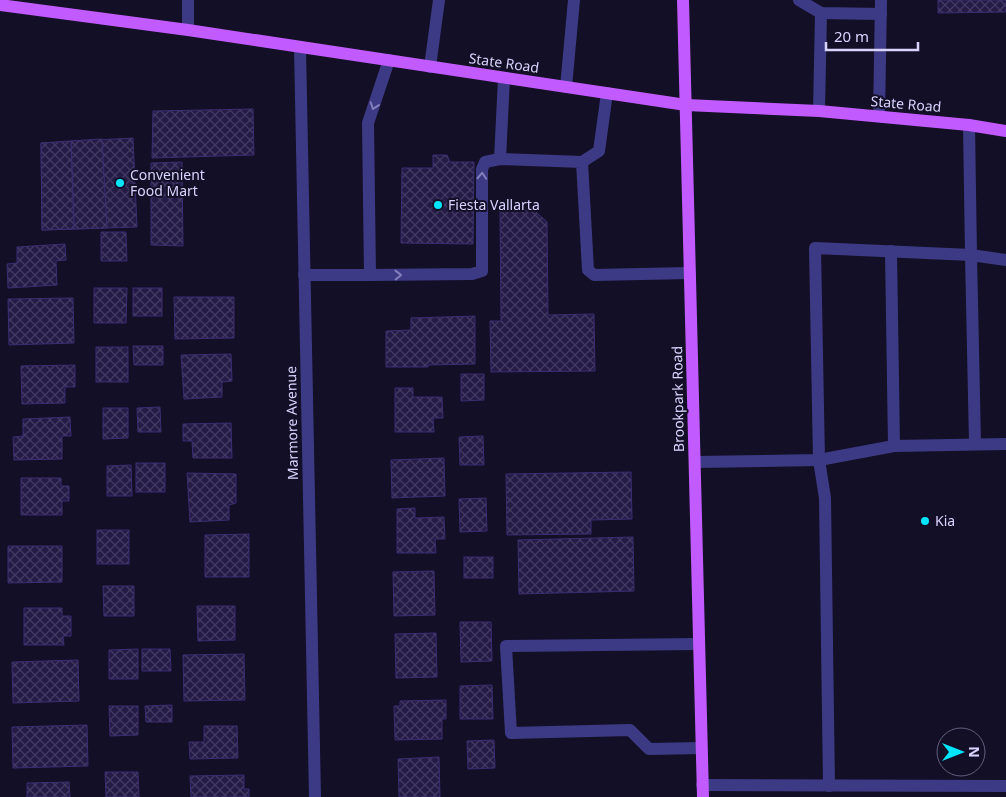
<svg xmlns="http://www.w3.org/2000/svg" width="1006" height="797" font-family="'Noto Sans',sans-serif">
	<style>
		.building { fill: url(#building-cross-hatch); stroke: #3b2d73 }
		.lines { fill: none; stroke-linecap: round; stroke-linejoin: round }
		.minor { stroke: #3d3a85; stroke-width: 12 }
		.major { stroke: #c25bff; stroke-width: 12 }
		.oneway { stroke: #837fbc }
		.poi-dot { fill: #00e5ff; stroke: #130f26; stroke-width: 2 }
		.labels { text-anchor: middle; stroke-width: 4; stroke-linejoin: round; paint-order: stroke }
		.street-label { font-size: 14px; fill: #d9d4ff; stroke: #130f26 }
		.poi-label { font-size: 14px; fill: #d9d4ff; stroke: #130f26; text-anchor: start }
	</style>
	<defs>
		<pattern id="building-cross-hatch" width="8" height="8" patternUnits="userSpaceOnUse" patternTransform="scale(1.25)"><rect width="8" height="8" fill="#241b47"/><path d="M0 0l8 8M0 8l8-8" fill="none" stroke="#433b63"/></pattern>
	</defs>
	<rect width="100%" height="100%" fill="#130f26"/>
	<!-- building -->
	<g class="building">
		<path d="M 938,0 L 1006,0 L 1006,12 L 938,13 Z"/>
		<path d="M 253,109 L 254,155 L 152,158 L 153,111 Z"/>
		<path d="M 133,138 L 137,227 L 42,230 L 41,143 Z"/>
		<path d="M 102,139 L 107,228 L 74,229 L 71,141 Z"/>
		<path d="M 71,141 L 74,229 L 42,230 L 41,143 Z"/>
		<path d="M 433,155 L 447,155 L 450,162 L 474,162 L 473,244 L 401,243 L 402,168 L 433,168 Z"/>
		<path d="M 182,162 L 183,246 L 151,245 L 151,163 Z"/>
		<path d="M 534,210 L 547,222 L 548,315 L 594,314 L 595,371 L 491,372 L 490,321 L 501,321 L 500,211 Z"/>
		<path d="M 101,232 L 126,232 L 127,261 L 101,261 Z"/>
		<path d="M 65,244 L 66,260 L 56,261 L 57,285 L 8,288 L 7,264 L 17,263 L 17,247 Z"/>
		<path d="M 94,288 L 127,288 L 126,323 L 94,323 Z"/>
		<rect x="133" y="288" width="29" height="28"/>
		<path d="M 174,297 L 234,297 L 234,338 L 175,339 Z"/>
		<path d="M 73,298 L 74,343 L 9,345 L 8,299 Z"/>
		<path d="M 475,316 L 475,364 L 428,365 L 428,367 L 386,367 L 386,331 L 411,330 L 411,318 Z"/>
		<path d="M 133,346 L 163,346 L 163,365 L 134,365 Z"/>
		<rect x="96" y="347" width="32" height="35"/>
		<path d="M 231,354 L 232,381 L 222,382 L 222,397 L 184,399 L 181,355 Z"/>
		<path d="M 75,365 L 75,387 L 65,387 L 65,403 L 22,404 L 21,366 Z"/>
		<path d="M 461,374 L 484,374 L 484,400 L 461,401 Z"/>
		<path d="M 395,388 L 413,388 L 413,397 L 442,397 L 443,418 L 433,418 L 434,432 L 395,432 Z"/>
		<path d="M 160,407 L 161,432 L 138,432 L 137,408 Z"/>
		<path d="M 103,408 L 128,408 L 128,438 L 103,439 Z"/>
		<path d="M 70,417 L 71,436 L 62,436 L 62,459 L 14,460 L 13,437 L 23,436 L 23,419 Z"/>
		<path d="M 231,423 L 232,458 L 193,458 L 192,441 L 183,441 L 183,424 Z"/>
		<path d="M 483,436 L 484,465 L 460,465 L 459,437 Z"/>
		<path d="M 444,458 L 445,496 L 392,498 L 391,460 Z"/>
		<rect x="136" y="463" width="29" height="29"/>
		<path d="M 131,465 L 132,496 L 107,496 L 107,466 Z"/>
		<path d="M 631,472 L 632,519 L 591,520 L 591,534 L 507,535 L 506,474 Z"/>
		<path d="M 187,473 L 236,474 L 236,503 L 229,505 L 229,520 L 190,522 Z"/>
		<path d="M 21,478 L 61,478 L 61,486 L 69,486 L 69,501 L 62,501 L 62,515 L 21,515 Z"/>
		<path d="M 486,498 L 487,531 L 460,532 L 459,499 Z"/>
		<path d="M 415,508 L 415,518 L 444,517 L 445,539 L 435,539 L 436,553 L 397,553 L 397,509 Z"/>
		<rect x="97" y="530" width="32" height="34"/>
		<path d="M 249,534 L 249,577 L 205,577 L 205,535 Z"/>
		<path d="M 633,537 L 634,591 L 519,594 L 518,540 Z"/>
		<path d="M 8,546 L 62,546 L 62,582 L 8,583 Z"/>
		<rect x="464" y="557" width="29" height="21"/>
		<path d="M 434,571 L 435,615 L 394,616 L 393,572 Z"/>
		<path d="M 103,586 L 134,586 L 134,616 L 104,616 Z"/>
		<path d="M 197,606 L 235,606 L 235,640 L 198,641 Z"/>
		<path d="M 24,608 L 62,608 L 62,616 L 71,616 L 71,636 L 63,636 L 64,645 L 24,645 Z"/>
		<path d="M 460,622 L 491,622 L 492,661 L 461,662 Z"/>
		<path d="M 436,633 L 437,677 L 396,678 L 395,634 Z"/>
		<path d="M 138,649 L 138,679 L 109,679 L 109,650 Z"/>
		<path d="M 142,649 L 170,649 L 171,671 L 142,671 Z"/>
		<path d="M 244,654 L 245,700 L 184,701 L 183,655 Z"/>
		<path d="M 78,660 L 79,701 L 13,703 L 12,662 Z"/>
		<path d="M 492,685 L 493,719 L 460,719 L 460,686 Z"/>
		<path d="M 446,700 L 446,719 L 442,719 L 442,739 L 395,740 L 394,706 L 400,706 L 400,701 Z"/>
		<path d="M 172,705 L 172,722 L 146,722 L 145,706 Z"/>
		<path d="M 109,706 L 138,706 L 138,735 L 110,736 Z"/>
		<path d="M 87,725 L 88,766 L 13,768 L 12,727 Z"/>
		<path d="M 204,726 L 237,726 L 238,758 L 190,759 L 189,742 L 204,742 Z"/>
		<path d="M 494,740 L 495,768 L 468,769 L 467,741 Z"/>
		<path d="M 439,757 L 440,797 L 399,797 L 398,759 Z"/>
		<path d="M 105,772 L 138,772 L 139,797 L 106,797 Z"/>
		<path d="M 244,775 L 244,789 L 249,789 L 249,797 L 191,797 L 190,776 Z"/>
		<path d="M 69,782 L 70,797 L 27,797 L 27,783 Z"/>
	</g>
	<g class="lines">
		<!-- minor -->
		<g class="minor">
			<path d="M 188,0 L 188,30"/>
			<path d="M 799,0 L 821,13 L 881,14"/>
			<path d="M 300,48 L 315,797"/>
			<path d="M 389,60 L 368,123 L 370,275 L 472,274 L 482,271 L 482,169 L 485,162 L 500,159 L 582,162 L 588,270 L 594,275 L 690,273"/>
			<path d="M 430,67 L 439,0"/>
			<path d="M 566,87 L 574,0"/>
			<path d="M 819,111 L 821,13"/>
			<path d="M 879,116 L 881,0"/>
			<path d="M 500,159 L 504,78"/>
			<path d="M 582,162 L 599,151 L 607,93"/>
			<path d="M 891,251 L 894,446"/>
			<path d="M 304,275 L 370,275"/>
			<path d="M 975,444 L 971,255 L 1006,260"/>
			<path d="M 695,462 L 819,460 L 815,248 L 971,255 L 969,125"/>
			<path d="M 699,644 L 506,646 L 511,733 L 630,730 L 649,749 L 701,748"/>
			<path d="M 702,785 L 1006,786"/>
			<path d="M 829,786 L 825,498 L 819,460 L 894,446 L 1006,444"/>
		</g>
		<!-- major -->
		<g class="major">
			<path d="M 683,0 L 703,797"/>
			<path d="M 0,5 L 188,30 L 686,105 L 819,111 L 969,125 L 1006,131"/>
		</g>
	</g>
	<!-- one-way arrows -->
	<defs><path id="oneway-chevron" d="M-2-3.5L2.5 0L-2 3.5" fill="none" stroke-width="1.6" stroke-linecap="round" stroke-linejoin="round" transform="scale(1.25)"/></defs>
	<g class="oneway">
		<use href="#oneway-chevron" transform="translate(374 106) rotate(109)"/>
		<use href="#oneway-chevron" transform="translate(482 176) rotate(-87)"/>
		<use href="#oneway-chevron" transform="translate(398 275) rotate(-1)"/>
	</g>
	<!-- markers -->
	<g class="poi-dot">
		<circle cx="120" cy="183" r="5"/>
		<circle cx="438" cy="205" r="5"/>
		<circle cx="925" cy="521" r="5"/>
	</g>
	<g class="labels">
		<!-- street labels -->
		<g class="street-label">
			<text transform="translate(504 63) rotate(8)" y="5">State Road</text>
			<text transform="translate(906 104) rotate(5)" y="5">State Road</text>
			<text transform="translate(678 399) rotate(-91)" y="5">Brookpark Road</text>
			<text transform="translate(292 423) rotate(-91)" y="5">Marmore Avenue</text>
		</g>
		<!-- poi labels -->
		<g class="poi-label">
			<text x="130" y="180">Convenient<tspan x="130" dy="16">Food Mart</tspan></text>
			<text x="448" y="210">Fiesta Vallarta</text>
			<text x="935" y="526">Kia</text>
		</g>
	</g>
	<!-- north arrow -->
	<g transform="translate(961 752) rotate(90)"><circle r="24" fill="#130f26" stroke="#625e7d"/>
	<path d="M0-4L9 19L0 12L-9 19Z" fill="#00e5ff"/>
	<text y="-8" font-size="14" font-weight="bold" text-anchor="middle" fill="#d9d4ff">N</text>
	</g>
	<!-- scale -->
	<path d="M826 42v8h92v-8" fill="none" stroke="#d9d4ff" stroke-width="2.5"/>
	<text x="834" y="42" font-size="15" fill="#d9d4ff" stroke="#130f26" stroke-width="4" paint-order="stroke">20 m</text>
</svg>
